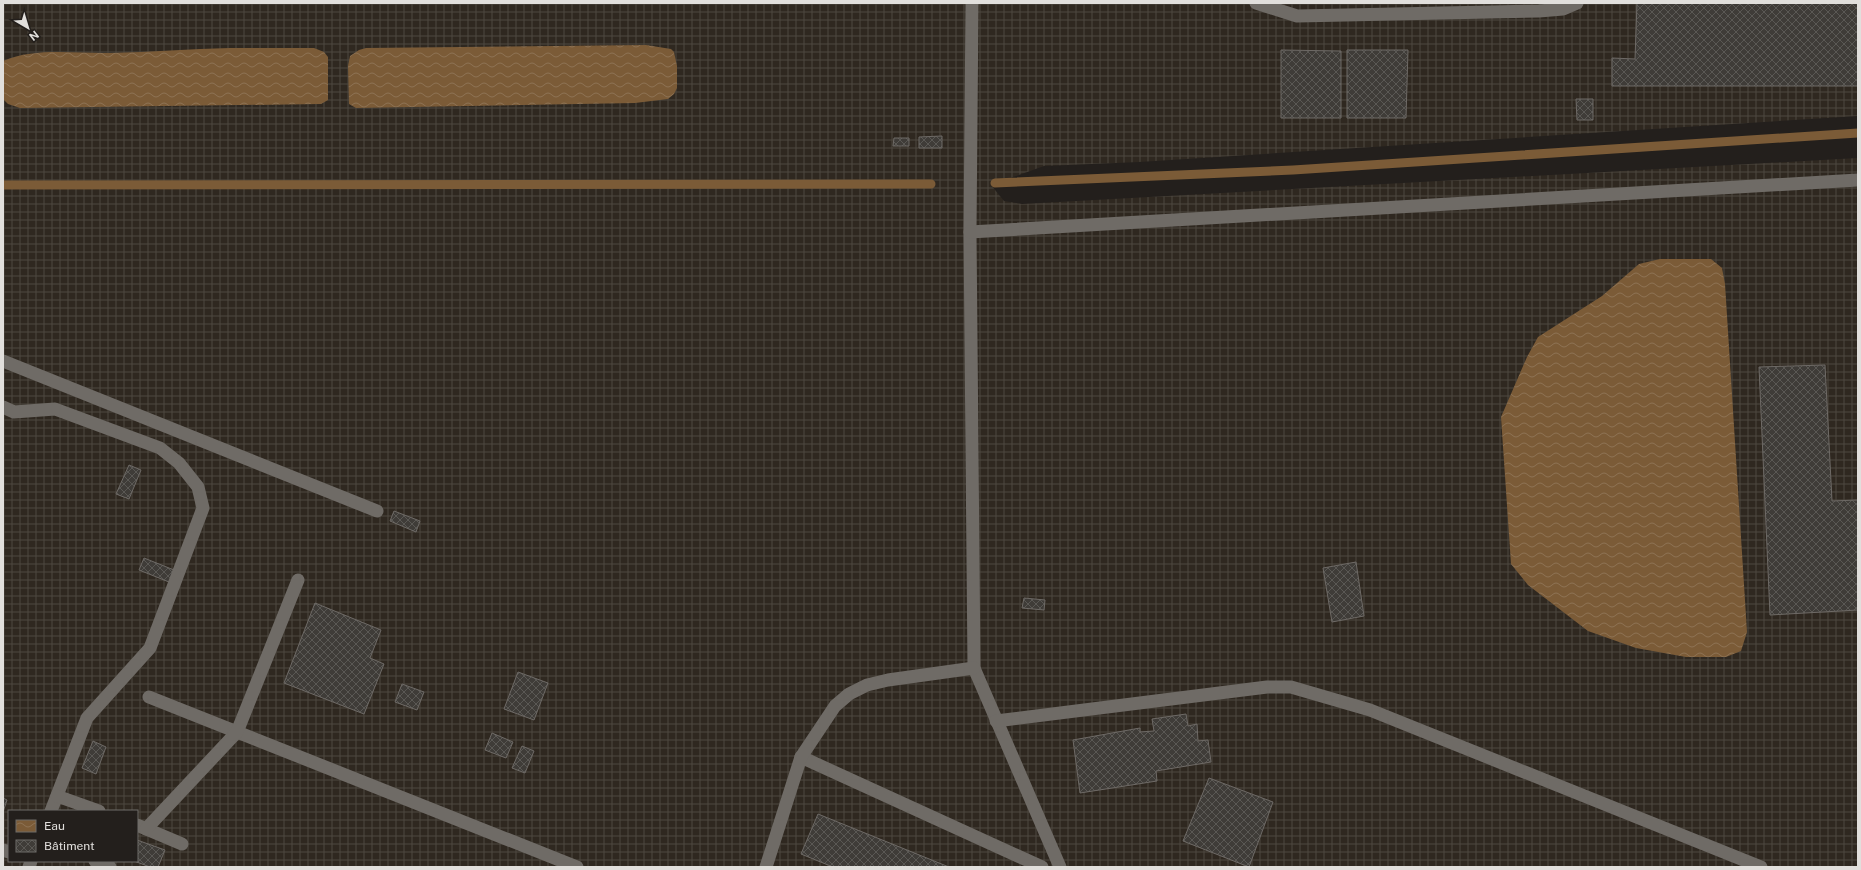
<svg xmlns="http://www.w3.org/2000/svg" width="1861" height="870" font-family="'Public Sans',sans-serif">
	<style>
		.industrial { fill: url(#industrial-grid); fill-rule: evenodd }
		.water { fill: url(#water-waves) }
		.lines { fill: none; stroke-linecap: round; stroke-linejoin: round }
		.stream { stroke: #7b5b37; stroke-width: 9 }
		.building { fill: url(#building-cross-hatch); stroke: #6e6a66 }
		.lane { stroke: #6f6b66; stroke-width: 13 }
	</style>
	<defs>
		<pattern id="industrial-grid" width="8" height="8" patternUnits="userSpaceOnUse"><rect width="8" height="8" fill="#2f2820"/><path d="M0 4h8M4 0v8" fill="none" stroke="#4d4740"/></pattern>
		<pattern id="water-waves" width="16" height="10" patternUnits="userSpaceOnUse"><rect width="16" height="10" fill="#7b5b37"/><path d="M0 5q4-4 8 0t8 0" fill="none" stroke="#8d7253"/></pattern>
		<pattern id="building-cross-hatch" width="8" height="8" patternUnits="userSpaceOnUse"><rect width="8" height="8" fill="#3f3c38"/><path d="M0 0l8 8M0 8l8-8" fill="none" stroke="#5a5854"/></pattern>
	</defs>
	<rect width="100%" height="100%" fill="#231f1c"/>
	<!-- industrial -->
	<path class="industrial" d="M 3,3 L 1858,3 L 1858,116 L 1139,162 L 1044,166 L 991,185 L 1004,201 L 1022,204 L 1858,158 L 1858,867 L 3,867 ZM 9,811 L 137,811 L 137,861 L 9,861 Z"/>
	<!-- water -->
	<g class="water">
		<path d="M 646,45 L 671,49 L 674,52 L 677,66 L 677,88 L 674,94 L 668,99 L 635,103 L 356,108 L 349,104 L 348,66 L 350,56 L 359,50 L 366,48 Z"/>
		<path d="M 230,48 L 314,48 L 324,52 L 328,57 L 328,100 L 321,104 L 20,108 L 8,104 L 3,99 L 3,61 C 36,47 76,54 111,53 C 151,52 190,49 230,48 Z"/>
		<path d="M 1660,259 L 1711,259 L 1722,268 L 1725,284 L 1747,632 L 1741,651 L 1726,657 L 1686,657 L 1636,648 L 1588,631 L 1528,585 L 1511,564 L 1501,417 L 1527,357 L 1538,337 L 1602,296 L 1639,264 Z"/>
	</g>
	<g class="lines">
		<!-- stream -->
		<g class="stream">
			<path d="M 995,183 L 1293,170 L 1858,133"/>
			<path d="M 3,185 L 931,184"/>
		</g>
	</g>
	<!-- building -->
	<g class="building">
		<path d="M 1637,3 L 1858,3 L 1858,86 L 1612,86 L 1612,58 L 1635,59 Z"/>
		<path d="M 1281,50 L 1341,51 L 1341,118 L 1281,118 Z"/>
		<path d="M 1347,50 L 1408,50 L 1406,118 L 1347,118 Z"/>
		<path d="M 1576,99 L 1593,99 L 1593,120 L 1577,120 Z"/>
		<path d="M 942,136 L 942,148 L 919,148 L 919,137 Z"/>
		<path d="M 894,138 L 909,138 L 909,146 L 893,146 Z"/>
		<path d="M 1825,365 L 1832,501 L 1858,500 L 1858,610 L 1770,615 L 1759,367 Z"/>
		<path d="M 129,465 L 141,470 L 129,499 L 116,494 Z"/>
		<path d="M 394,511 L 420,521 L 416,532 L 390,521 Z"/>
		<path d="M 144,558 L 174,570 L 169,582 L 139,570 Z"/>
		<path d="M 1356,562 L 1364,616 L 1332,622 L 1323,568 Z"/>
		<path d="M 1024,598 L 1045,600 L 1044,610 L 1022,608 Z"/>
		<path d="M 315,603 L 381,630 L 370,658 L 384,664 L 364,714 L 284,683 Z"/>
		<path d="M 518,672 L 548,683 L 534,720 L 504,709 Z"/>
		<path d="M 402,684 L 424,692 L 417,710 L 395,702 Z"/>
		<path d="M 1186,714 L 1188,726 L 1197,724 L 1198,741 L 1208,740 L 1211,762 L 1156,771 L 1157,781 L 1080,793 L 1073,740 L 1140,728 L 1140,732 L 1154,731 L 1152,719 Z"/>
		<path d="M 492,733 L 513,742 L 506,758 L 485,750 Z"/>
		<path d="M 93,741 L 106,747 L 96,774 L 82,768 Z"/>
		<path d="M 522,746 L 534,751 L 525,773 L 512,768 Z"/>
		<path d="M 1209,778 L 1273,802 L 1249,867 L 1183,841 Z"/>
		<path d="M 3,798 L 7,800 L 3,812 Z"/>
		<path d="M 818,814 L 949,867 L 833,867 L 801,854 Z"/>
		<path d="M 137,840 L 165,850 L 158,867 L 150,867 L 134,861 L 137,861 Z"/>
	</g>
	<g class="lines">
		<!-- lane -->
		<g class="lane">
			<path d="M 972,3 L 970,232 L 974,668 L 1060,867"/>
			<path d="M 1256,3 L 1297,16 L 1539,11 L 1563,9 L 1577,3"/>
			<path d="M 970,232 L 1858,180"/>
			<path d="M 3,361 L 377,511"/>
			<path d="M 3,407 L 14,412 L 55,409 L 160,448 L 179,463 L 198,487 L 203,508 L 150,648 L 87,718 L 51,811"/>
			<path d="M 149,697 L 577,867"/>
			<path d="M 996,721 L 1267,687 L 1291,687 L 1370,710 L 1761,867"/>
			<path d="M 801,757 L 1042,867"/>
			<path d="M 57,796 L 99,811"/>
			<path d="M 137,825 L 182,844"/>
			<path d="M 146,829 L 237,732 L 298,580"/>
			<path d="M 3,850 L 9,852"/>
			<path d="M 95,861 L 110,867"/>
			<path d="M 29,867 L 31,861"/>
			<path d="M 766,867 L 801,757 L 835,706 L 849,694 L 867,685 L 888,680 L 974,668"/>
		</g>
	</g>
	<!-- border -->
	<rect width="1861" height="870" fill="none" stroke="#e1dfdc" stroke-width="8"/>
	<!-- legend -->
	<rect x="8" y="810" width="130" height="52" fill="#231f1c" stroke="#6f6c69"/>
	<rect x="16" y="820" width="20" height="12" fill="url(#water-waves)" stroke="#6f6c69"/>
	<text x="44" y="830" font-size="12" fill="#e1dfdc">Eau</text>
	<rect x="16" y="840" width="20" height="12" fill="url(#building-cross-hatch)" stroke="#6f6c69"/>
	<text x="44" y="850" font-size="12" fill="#e1dfdc">Bâtiment</text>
	<!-- north arrow -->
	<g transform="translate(28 28) rotate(142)" stroke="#231f1c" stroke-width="3" paint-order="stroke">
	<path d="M0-3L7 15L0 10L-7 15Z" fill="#e1dfdc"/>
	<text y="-6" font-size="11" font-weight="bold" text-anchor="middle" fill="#e1dfdc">N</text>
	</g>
</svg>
